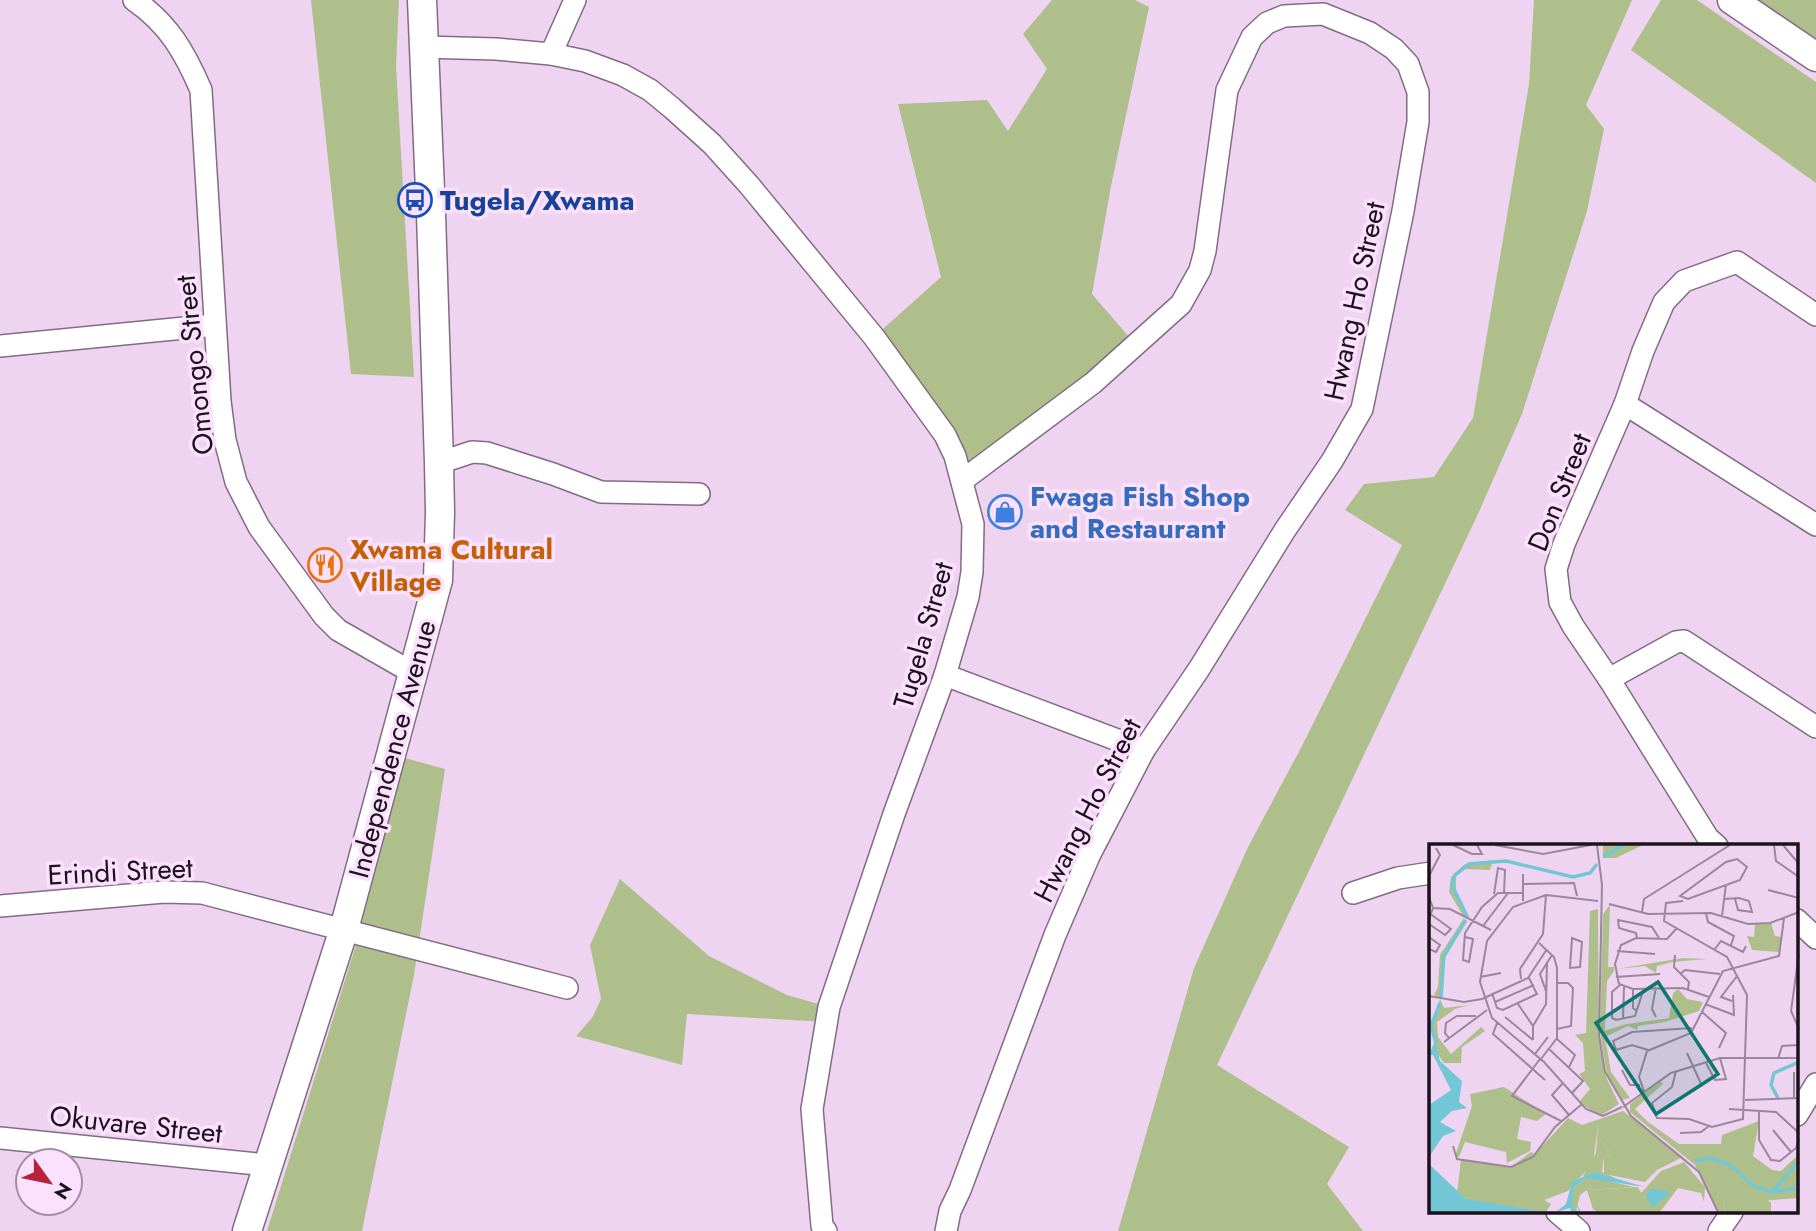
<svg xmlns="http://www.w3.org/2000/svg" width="1816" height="1231" font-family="Jost,sans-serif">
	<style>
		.green { fill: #aebf8b }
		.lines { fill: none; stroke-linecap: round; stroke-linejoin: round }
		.minor-casing { stroke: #836b85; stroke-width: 24 }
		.major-casing { stroke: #836b85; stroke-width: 31 }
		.minor { stroke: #fff; stroke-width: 21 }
		.major { stroke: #fff; stroke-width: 28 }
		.labels { text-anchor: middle; stroke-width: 7; stroke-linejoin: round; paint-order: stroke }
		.transit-label { font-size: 28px; font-weight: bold; fill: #164399; stroke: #fce1fe; text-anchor: start }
		.street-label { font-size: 28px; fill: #1c121c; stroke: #fce1fe }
		.shop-label { font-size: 28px; font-weight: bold; fill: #366cbe; stroke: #fce1fe; text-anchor: start }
		.food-label { font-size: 28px; font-weight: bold; fill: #c56008; stroke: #fce1fe; text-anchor: start }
		.inset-river { fill: none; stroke: #72c7d6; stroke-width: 3.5 }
		.inset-road { fill: none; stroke: #9b869c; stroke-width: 2 }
		.view { fill: #0f766e; fill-opacity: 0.15; stroke: #0f766e; stroke-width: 3.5 }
		.inset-edge { fill: none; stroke: #1c121c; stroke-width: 3.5 }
	</style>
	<rect width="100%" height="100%" fill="#efd4f1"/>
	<!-- green -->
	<g class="green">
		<path d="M 311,0 L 399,0 L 396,66 L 414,377 L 351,374 Z"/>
		<path d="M 1052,0 L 1135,0 L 1149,7 L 1111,186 L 1092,294 L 1136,345 L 963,480 L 874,337 L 941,277 L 898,104 L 987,100 L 1008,131 L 1047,69 L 1023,34 Z"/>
		<path d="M 1534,0 L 1632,0 L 1586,105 L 1604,129 L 1587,211 L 1522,414 L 1478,514 L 1217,1065 L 1349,1147 L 1327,1184 L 1363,1231 L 1118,1231 L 1194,968 L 1248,847 L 1302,746 L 1402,545 L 1345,510 L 1364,484 L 1434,477 L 1473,418 L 1529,84 Z"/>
		<path d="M 1661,0 L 1697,0 L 1816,82 L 1816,183 L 1631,50 Z"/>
		<path d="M 1732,0 L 1816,0 L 1816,57 Z"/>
		<path d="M 405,758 L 445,769 L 414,975 L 362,1231 L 267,1231 L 355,948 Z"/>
		<path d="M 620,879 L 709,956 L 787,995 L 829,1007 L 825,1022 L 687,1014 L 682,1065 L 576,1036 L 592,1018 L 601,999 L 590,945 Z"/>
	</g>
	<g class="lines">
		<!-- minor casing -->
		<g class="minor-casing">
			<g id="minor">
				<path d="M 134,0 C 169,24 185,53 201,90 L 220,401 L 225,440 L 236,482 L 259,527 L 324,616 L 338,630 L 413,673"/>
				<path d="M 423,47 L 496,49 L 551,54 L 585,61 L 623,75 L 650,90 L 672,108 L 712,144 L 749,185 L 874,337 L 945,435 L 955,456 L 973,524 L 972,572 L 968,597 L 945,675 L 894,814 L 829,1007 L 812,1109 L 822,1226 L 826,1231"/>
				<path d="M 551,54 L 575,0"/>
				<path d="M 0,346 L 215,325"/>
				<path d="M 1625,404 L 1816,525"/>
				<path d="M 439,463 L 472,452 L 487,453 L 553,474 L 601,492 L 699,494"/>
				<path d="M 945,675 L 1144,750"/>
				<path d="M 1609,679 L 1676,642 L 1684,641 L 1816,727"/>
				<path d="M 1717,846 L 1708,838 L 1609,679 L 1573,626 L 1560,602 L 1556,569 L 1564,544 L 1625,404 L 1643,351 L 1664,302 L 1684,281 L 1737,262 L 1816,315"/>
				<path d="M 1353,893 L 1398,878 L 1431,873"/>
				<path d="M 0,906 L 164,892 L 202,893 L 567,988"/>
				<path d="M 1797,920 L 1816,938"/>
				<path d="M 1797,1115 L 1816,1084"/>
				<path d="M 0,1138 L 267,1165"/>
				<path d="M 1557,1212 L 1579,1231"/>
				<path d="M 946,1231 L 950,1211 L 960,1190 L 1055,935 L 1089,856 L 1144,750 L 1199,669 L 1285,530 L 1332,461 L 1362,409 L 1403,211 L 1418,122 L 1418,92 L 1408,64 L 1394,49 L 1370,33 L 1323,14 L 1284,16 L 1267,23 L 1252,37 L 1227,90 L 1205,251 L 1200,270 L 1181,304 L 1093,383 L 963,480"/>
				<path d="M 1719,1231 L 1732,1212"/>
			</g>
		</g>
		<!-- major casing -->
		<g class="major-casing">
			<g id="major">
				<path d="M 1732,0 L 1816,57"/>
				<path d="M 247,1231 L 344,929 L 438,580 L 440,512 L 439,463 L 431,214 L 422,0"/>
			</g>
		</g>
		<!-- minor -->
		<use href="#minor" class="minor"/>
		<!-- major -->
		<use href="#major" class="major"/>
	</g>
	<!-- icons -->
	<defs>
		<g id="bus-ring" transform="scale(1.75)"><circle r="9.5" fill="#fce1fe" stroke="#1a4fb4" stroke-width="1.5"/><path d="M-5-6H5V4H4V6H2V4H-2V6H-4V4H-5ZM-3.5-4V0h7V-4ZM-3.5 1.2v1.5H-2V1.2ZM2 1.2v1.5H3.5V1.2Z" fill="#1a4fb4"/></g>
		<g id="shop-ring" transform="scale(1.75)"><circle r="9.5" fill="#fce1fe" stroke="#3f7fe0" stroke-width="1.5"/><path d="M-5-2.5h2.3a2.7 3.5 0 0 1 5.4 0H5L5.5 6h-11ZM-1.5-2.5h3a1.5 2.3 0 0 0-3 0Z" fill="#3f7fe0"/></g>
		<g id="restaurant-ring" transform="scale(1.75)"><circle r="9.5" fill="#fce1fe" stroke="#e8710a" stroke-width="1.5"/><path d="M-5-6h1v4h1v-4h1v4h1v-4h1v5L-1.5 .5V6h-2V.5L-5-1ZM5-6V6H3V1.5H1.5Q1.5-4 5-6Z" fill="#e8710a"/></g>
	</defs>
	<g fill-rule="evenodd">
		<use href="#bus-ring" x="415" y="200"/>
		<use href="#shop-ring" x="1005" y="512"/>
		<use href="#restaurant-ring" x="325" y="565"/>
	</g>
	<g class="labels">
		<!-- transit labels -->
		<g class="transit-label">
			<text x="440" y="210">Tugela/Xwama</text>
		</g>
		<!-- street labels -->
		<g class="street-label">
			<text transform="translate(1354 301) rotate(-78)" y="10">Hwang Ho Street</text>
			<text transform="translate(194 365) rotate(-96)" y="10">Omongo Street</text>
			<text transform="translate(1559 492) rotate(-68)" y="10">Don Street</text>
			<text transform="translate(923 635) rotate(-74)" y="10">Tugela Street</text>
			<text transform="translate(392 749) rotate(-75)" y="10">Independence Avenue</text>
			<text transform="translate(1087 810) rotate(-63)" y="10">Hwang Ho Street</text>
			<text transform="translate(120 871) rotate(-3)" y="10">Erindi Street</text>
			<text transform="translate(136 1124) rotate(6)" y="10">Okuvare Street</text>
		</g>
		<!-- shop labels -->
		<g class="shop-label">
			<text x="1030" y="506">Fwaga Fish Shop<tspan x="1030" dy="32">and Restaurant</tspan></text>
		</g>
		<!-- food labels -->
		<g class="food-label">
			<text x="350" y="559">Xwama Cultural<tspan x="350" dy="32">Village</tspan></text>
		</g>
	</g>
	<!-- overview -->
	<g transform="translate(1429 844)">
		<rect width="369" height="369" fill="#efd4f1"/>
		<path d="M 174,1 L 214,1 L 187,14 L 174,14 ZM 64,16 L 61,26 L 34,25 L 27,31 L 27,52 L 41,74 L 33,70 L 20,48 L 22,33 L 36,20 ZM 181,61 L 179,123 L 185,123 L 185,127 L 178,137 L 176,186 L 171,187 L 174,70 ZM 169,65 L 170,187 L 177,233 L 190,260 L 171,272 L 150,258 L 161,245 L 150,230 L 156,227 L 154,199 L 146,191 L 157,189 L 161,67 ZM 35,74 L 37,78 L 15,116 L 14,150 L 12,154 L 5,151 L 9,143 L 11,111 ZM 342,79 L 346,92 L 353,93 L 350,108 L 323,106 L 318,92 L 325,93 L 326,80 ZM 254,114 L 278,115 L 244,118 L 228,122 L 227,129 L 216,122 L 187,125 ZM 249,145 L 258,155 L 274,158 L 270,167 L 236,178 L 209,182 L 208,186 L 199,182 L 176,193 L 182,228 L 201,254 L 193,256 L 178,231 L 171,188 L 198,180 L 240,174 L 244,149 ZM 11,155 L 15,164 L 40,161 L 26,165 L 8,178 L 9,193 L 22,210 L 52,183 L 56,187 L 33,203 L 32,219 L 15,219 L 8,209 L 2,182 ZM 232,237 L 234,240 L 206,265 L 219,278 L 250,300 L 292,300 L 293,291 L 330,277 L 324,312 L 343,326 L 352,327 L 369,311 L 369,354 L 294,360 L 297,368 L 290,368 L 266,321 L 201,268 L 201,260 ZM 75,243 L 117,270 L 108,277 L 92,273 L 88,295 L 102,298 L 101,307 L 78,319 L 77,308 L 36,298 L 30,313 L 26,312 L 43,262 L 41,250 ZM 194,267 L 254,313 L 228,326 L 216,338 L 175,330 L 175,313 L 182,311 L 172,296 L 182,288 L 182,282 L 174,292 L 169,281 L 164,319 L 139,347 L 115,356 L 122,360 L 117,368 L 41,357 L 28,349 L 32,315 L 82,323 L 102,308 L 106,310 L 139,274 L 153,281 ZM 255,318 L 276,343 L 275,358 L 272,349 L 249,344 L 231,368 L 168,368 L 164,365 L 158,346 L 209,343 L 212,349 L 232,327 Z" fill="#aebf8b"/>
		<path d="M 184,278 L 186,288 L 172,296 L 182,311 L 175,313 L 173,328 L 188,335 L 154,332 L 167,309 L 169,280 L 174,291 ZM 157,334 L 167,334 L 205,343 L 158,346 L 151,351 L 147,368 L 142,363 L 144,344 Z" fill="#aebf8b"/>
		<path d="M 336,354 L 342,359 L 342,368 L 297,368 L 294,359 Z" fill="#aebf8b"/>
		<path d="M 6,197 L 11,217 L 33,237 L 30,258 L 38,264 L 23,267 L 11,278 L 27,287 L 14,292 L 0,313 L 0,261 L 22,246 L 4,211 L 0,211 ZM 0,320 L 37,355 L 117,368 L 0,368 ZM 165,328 L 216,343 L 157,334 L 144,344 L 143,363 L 150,368 L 148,361 L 152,368 L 142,368 L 141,364 L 127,368 L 137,360 L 143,338 ZM 221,345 L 238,347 L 240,351 L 223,363 L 217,352 Z" fill="#72c7d6"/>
		<path class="inset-river" d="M 174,13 L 195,1M 38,72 L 23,41 L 26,31 L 40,20 L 77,17 L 144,33 L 161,29 L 168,20M 12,153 L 15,111 L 37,76M 7,199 L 2,182 L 11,159M 349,254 L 342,241 L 345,229 L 370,218M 266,317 L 282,314 L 301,321 L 325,342 L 343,348 L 370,344M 343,348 L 370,317"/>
		<path class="inset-road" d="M 24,1 L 43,10 L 53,10 L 48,1M 66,1 L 114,10 L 162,1M 168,1 L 173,41M 345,1 L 347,17 L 370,33M 354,1 L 370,20M 308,15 L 318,23 L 311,36 L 259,55 L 251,52 L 297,18 ZM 94,30 L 94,57M 0,32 L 11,11 L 7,4M 173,39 L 170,191 L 176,228 L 202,272 L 270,328 L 289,368M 94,40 L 145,39 L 148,52M 339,46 L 370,54M 65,50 L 69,24 L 76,26 L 75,49M 0,53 L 4,64 L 0,75M 295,55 L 310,54 L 320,57 L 323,68 L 309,66 L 306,55M 169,57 L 117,51 L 84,63 L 58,97 L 51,138 L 63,174 L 115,218 L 157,265 L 174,272 L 193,263M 180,60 L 219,70 L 282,69 L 319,80 L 341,79 L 370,68M 4,64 L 21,65 L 62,86M 213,68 L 215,55 L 301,1M 0,69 L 22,85 L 16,91 L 0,80M 277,69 L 279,78 L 305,92 L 302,101M 293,72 L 297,40M 54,82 L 79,49M 248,84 L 238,95 L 207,94 L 192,101 L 186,120 L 190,140 L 204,145 L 254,144 L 280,153M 0,93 L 11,101 L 7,108 L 0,105M 36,93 L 44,95 L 40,118 L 34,116 L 36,89 L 53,63 L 69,49 L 93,49M 143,94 L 153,98 L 151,123 L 141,124 ZM 208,94 L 207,89 L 190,84 L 189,76 L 223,83 L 230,94M 110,99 L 125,113 L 128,124 L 128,194 L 112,215M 286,105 L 292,97 L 314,108 L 317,102M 188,107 L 226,110M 370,109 L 362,167 L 370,185M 246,111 L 245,123 L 260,138 L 259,145M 251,130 L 256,126 L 291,130M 51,133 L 72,129M 187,133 L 231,130M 92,135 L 91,125 L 114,90 L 117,51M 128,139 L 139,139 L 144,144 L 142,182 L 128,185M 191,141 L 183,148 L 183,174 L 187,176 L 206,172 L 215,144M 227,143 L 223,165 L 227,173M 204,145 L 204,164 L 208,167M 117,147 L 111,130 L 123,111M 63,149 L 68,164 L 74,166 L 108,150 L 100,134M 0,152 L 35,158 L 53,155 L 99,134 L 118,105M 303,157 L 292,153 L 308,132M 66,158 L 105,141M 89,160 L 104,182 L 104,196M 276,160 L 305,171 L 304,151M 272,167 L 297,189 L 290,204M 76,173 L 104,196M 194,175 L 195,143M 68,179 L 64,190 L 116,236M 104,182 L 117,160 L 118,118M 20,194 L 16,189 L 17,179 L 28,172 L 47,172M 128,195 L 146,211 L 140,223M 15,198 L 58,166M 120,205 L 154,237 L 143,249M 219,206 L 203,201 L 187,206 L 184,197 L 203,188 L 263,184M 258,209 L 273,242M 106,210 L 119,193M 111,215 L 83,252 L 132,277M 349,215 L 353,202 L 370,201M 277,219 L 286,236 L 297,235 L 291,214M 193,226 L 201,241 L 211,241M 247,227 L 243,243 L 223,259 L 228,274 L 260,275 L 283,283 L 314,275 L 318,151 L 298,113 L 235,77 L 237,59 L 254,57M 134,239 L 123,251 L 140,271M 215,247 L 210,233 L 218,207 L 262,189 L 294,127 L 350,112 L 355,74M 365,254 L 365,228M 316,256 L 370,254M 194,263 L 242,229 L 291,214 L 370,214M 300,265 L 347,268 L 370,289M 330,267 L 330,296 L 342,316 L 351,317 L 367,304 L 370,295M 344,286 L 362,308M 251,289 L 272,288 L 280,282M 24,302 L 28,315 L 82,323 L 104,313 L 126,283 L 153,260"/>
		<path class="view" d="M 229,138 L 289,230 L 227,270 L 167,179 Z"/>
		<rect width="369" height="369" class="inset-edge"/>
	</g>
	<!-- north arrow -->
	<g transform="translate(49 1182) rotate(123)"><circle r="33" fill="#fce1fe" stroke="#a28ea4" stroke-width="2"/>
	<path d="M0-5L12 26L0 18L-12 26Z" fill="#b5233b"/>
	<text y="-10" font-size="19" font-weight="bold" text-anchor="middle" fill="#1c121c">N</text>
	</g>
</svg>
